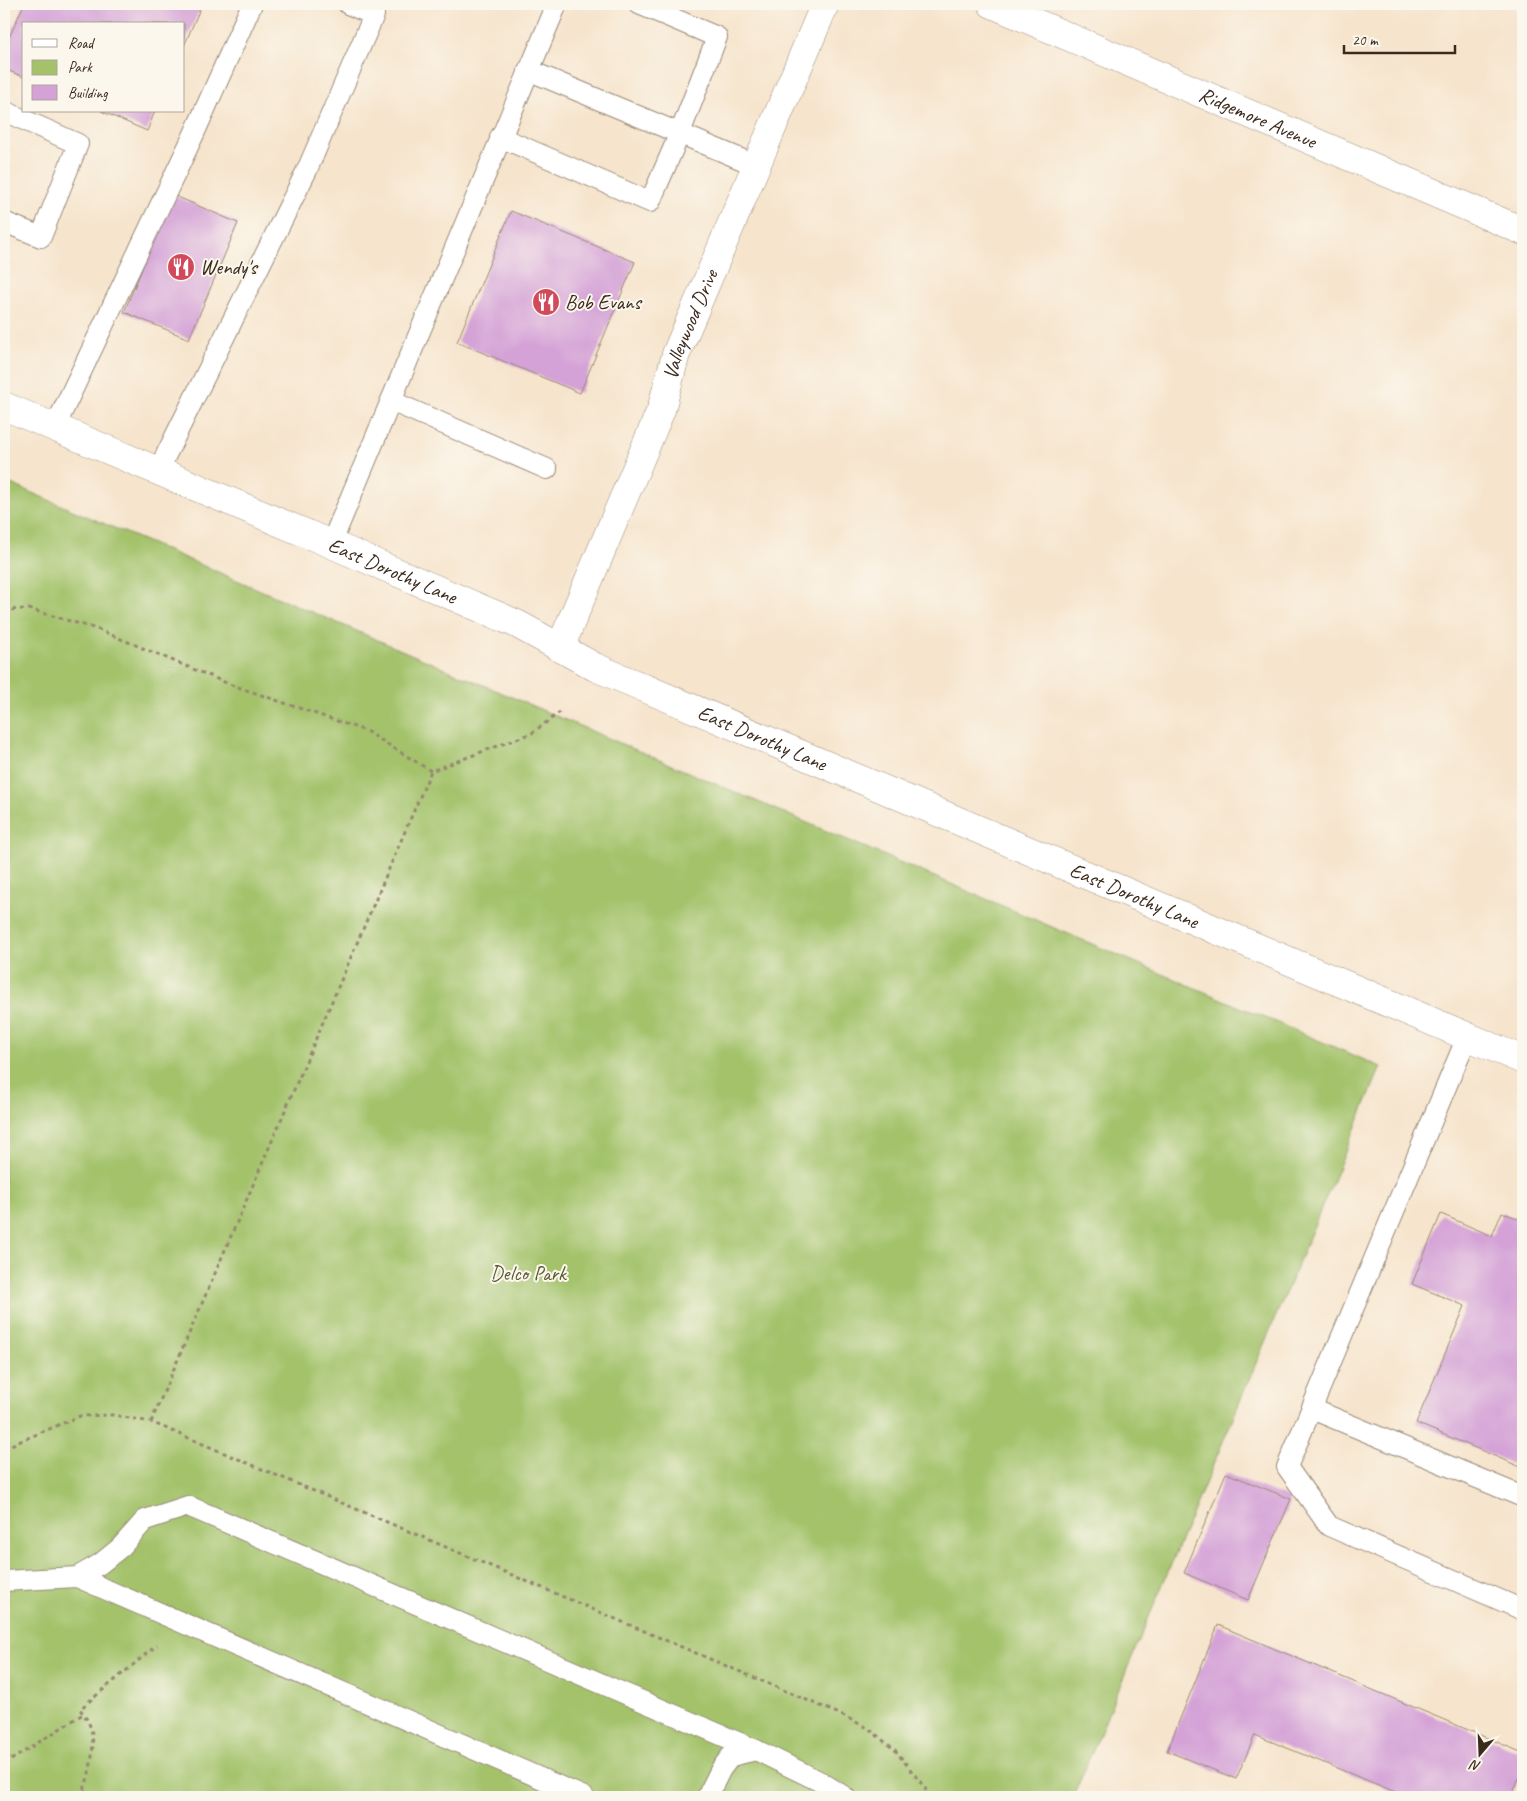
<svg xmlns="http://www.w3.org/2000/svg" width="1527" height="1801" font-family="Caveat,sans-serif">
	<style>
		.green { fill: #a3c26a; stroke: #6f7644 }
		.building { fill: #d4a2d7 }
		.lines { fill: none; stroke-linecap: round; stroke-linejoin: round }
		.lane-casing { stroke: #988775; stroke-width: 22 }
		.street-casing { stroke: #988775; stroke-width: 29 }
		.primary-casing { stroke: #988775; stroke-width: 29 }
		.path { stroke: #988775; stroke-width: 3; stroke-dasharray: 4 4; stroke-linecap: butt }
		.lane { stroke: #fff; stroke-width: 20 }
		.street { stroke: #fff; stroke-width: 28 }
		.primary { stroke: #fff; stroke-width: 28 }
		.labels { text-anchor: middle; stroke-width: 4; stroke-linejoin: round; paint-order: stroke }
		.street-label { font-size: 21px; fill: #3b2a1e; stroke: #fbf7ec }
		.poi-label { font-size: 21px; fill: #3b2a1e; stroke: #fbf7ec; text-anchor: start }
		.park-label { font-size: 21px; fill: #5a5835; stroke: #fbf7ec }
	</style>
	<rect width="100%" height="100%" fill="#fbf7ec"/>
	<filter id="ink" filterUnits="userSpaceOnUse"><feTurbulence type="fractalNoise" baseFrequency=".02" numOctaves="2"/><feDisplacementMap in="SourceGraphic" scale="10" xChannelSelector="R" yChannelSelector="G"/><feConvolveMatrix kernelMatrix="1 2 1 2 8 2 1 2 1" color-interpolation-filters="sRGB"/></filter>
	<filter id="wash" filterUnits="userSpaceOnUse"><feTurbulence type="fractalNoise" baseFrequency=".0096" numOctaves="4" result="noise"/><feDisplacementMap in="SourceGraphic" scale="20" xChannelSelector="R" yChannelSelector="G"/><feGaussianBlur stdDeviation="1.12" result="paint"/><feColorMatrix in="noise" values="0 0 0 0 0 0 0 0 0 0 0 0 0 0 0 0 0 1.4 0 .05"/><feComposite in="paint" operator="in"/></filter>
	<g filter="url(#wash)">
		<rect width="100%" height="100%" fill="#f6e4cc"/>
		<!-- green -->
		<path class="green" d="M 4,481 L 1381,1067 L 1073,1797 L 4,1797 Z"/>
		<g id="blocks">
			<!-- building -->
			<g class="building">
				<path d="M 24,4 L 202,4 L 184,46 L 184,24 L 24,24 L 24,77 L 4,69 L 4,49 Z"/>
				<path d="M 101,111 L 155,111 L 147,131 Z"/>
				<path d="M 173,195 L 238,223 L 189,339 L 124,312 Z"/>
				<path d="M 511,211 L 635,262 L 580,393 L 457,342 Z"/>
				<path d="M 1502,1212 L 1523,1221 L 1523,1468 L 1416,1423 L 1465,1306 L 1412,1284 L 1441,1214 L 1492,1236 Z"/>
				<path d="M 1226,1473 L 1291,1499 L 1248,1600 L 1184,1573 Z"/>
				<path d="M 1218,1625 L 1523,1753 L 1523,1769 L 1511,1797 L 1408,1797 L 1255,1735 L 1236,1779 L 1167,1751 Z"/>
			</g>
		</g>
	</g>
	<g filter="url(#ink)">
		<use href="#blocks" fill-opacity="0" stroke="#988775" stroke-width="1"/>
		<g class="lines">
			<!-- lane casing -->
			<g class="lane-casing">
				<g id="lane">
					<path d="M 528,70 L 755,165"/>
					<path d="M 4,111 L 78,144 L 41,237 L 4,222"/>
					<path d="M 500,137 L 650,202 L 680,133 L 717,37 L 639,4"/>
					<path d="M 391,401 L 547,469"/>
					<path d="M 55,427 L 194,134 L 252,4"/>
					<path d="M 158,471 L 307,170 L 374,15 L 348,4"/>
					<path d="M 331,544 L 557,4"/>
					<path d="M 1467,1037 L 1287,1467 L 1329,1526 L 1523,1610"/>
					<path d="M 1312,1409 L 1523,1497"/>
					<path d="M 77,1577 L 584,1797"/>
					<path d="M 4,1581 L 77,1577 L 100,1564 L 121,1547 L 145,1520 L 188,1506 L 756,1750 L 821,1782 L 845,1797"/>
					<path d="M 707,1797 L 721,1769 L 731,1756 L 756,1750"/>
				</g>
			</g>
			<!-- street casing -->
			<g class="street-casing">
				<g id="street">
					<path id="s1" d="M 992,4 L 1523,231"/>
					<path id="s2" d="M 560,648 L 661,410 L 676,354 L 825,4"/>
				</g>
			</g>
			<!-- primary casing -->
			<g class="primary-casing">
				<g id="primary">
					<path id="s3" d="M 4,406 L 331,544 L 517,624 L 595,667 L 1523,1060"/>
				</g>
			</g>
			<!-- path -->
			<g class="path">
				<path d="M 4,610 L 29,609 L 97,629 L 229,684 L 366,731 L 431,771"/>
				<path d="M 151,1422 L 431,771 L 532,733 L 560,712"/>
				<path d="M 4,1448 L 80,1416 L 113,1415 L 151,1422 L 835,1712 L 868,1728 L 895,1750 L 925,1788 L 928,1797"/>
				<path d="M 11,1760 L 83,1714"/>
				<path d="M 81,1797 C 89,1780 97,1745 90,1726 C 88,1720 83,1714 80,1709 L 157,1645"/>
			</g>
			<!-- lane -->
			<use href="#lane" class="lane"/>
			<!-- street -->
			<use href="#street" class="street"/>
			<!-- primary -->
			<use href="#primary" class="primary"/>
		</g>
	</g>
	<!-- icons -->
	<defs>
		<g id="restaurant-disc" transform="scale(1.4375)"><circle r="9.5" fill="#d1495b" stroke="#fbf7ec"/><path d="M-5-6h1v4h1v-4h1v4h1v-4h1v5L-1.5 .5V6h-2V.5L-5-1ZM5-6V6H3V1.5H1.5Q1.5-4 5-6Z" fill="#fff"/></g>
	</defs>
	<g fill-rule="evenodd">
		<use href="#restaurant-disc" x="181" y="267"/>
		<use href="#restaurant-disc" x="546" y="302"/>
	</g>
	<g class="labels">
		<!-- street labels -->
		<g class="street-label">
			<text dy="7" stroke="none"><textPath href="#s1" startOffset="289">Ridgemore Avenue</textPath></text>
			<text dy="7" stroke="none"><textPath href="#s2" startOffset="349">Valleywood Drive</textPath></text>
			<text dy="7" stroke="none"><textPath href="#s3" startOffset="422">East Dorothy Lane</textPath></text>
			<text dy="7" stroke="none"><textPath href="#s3" startOffset="828">East Dorothy Lane</textPath></text>
			<text dy="7" stroke="none"><textPath href="#s3" startOffset="1232">East Dorothy Lane</textPath></text>
		</g>
		<!-- poi labels -->
		<g class="poi-label">
			<text x="200" y="274">Wendy's</text>
			<text x="565" y="309">Bob Evans</text>
		</g>
		<!-- park labels -->
		<g class="park-label">
			<text x="528" y="1280">Delco Park</text>
		</g>
	</g>
	<!-- margin -->
	<rect width="1527" height="1801" fill="none" stroke="#fbf7ec" stroke-width="20"/>
	<!-- legend -->
	<rect x="22" y="22" width="162" height="90" fill="#fbf7ec" stroke="#aea59a"/>
	<rect x="32" y="39" width="25" height="8" fill="#ffffff" stroke="#aea59a"/>
	<text x="68" y="48" font-size="15" fill="#3b2a1e">Road</text>
	<rect x="32" y="60" width="25" height="15" fill="#a3c26a" stroke="#aea59a"/>
	<text x="68" y="72" font-size="15" fill="#3b2a1e">Park</text>
	<rect x="32" y="85" width="25" height="15" fill="#d4a2d7" stroke="#aea59a"/>
	<text x="68" y="98" font-size="15" fill="#3b2a1e">Building</text>
	<!-- north arrow -->
	<g transform="translate(1480 1754) rotate(199)" stroke="#fbf7ec" stroke-width="4" paint-order="stroke">
	<path d="M0-4L9 19L0 12L-9 19Z" fill="#3b2a1e"/>
	<text y="-8" font-size="14" font-weight="bold" text-anchor="middle" fill="#3b2a1e">N</text>
	</g>
	<!-- scale -->
	<path d="M1344 45v8h111v-8" fill="none" stroke="#3b2a1e" stroke-width="2.5"/>
	<text x="1352" y="45" font-size="15" fill="#3b2a1e" stroke="#fbf7ec" stroke-width="4" paint-order="stroke">20 m</text>
</svg>
